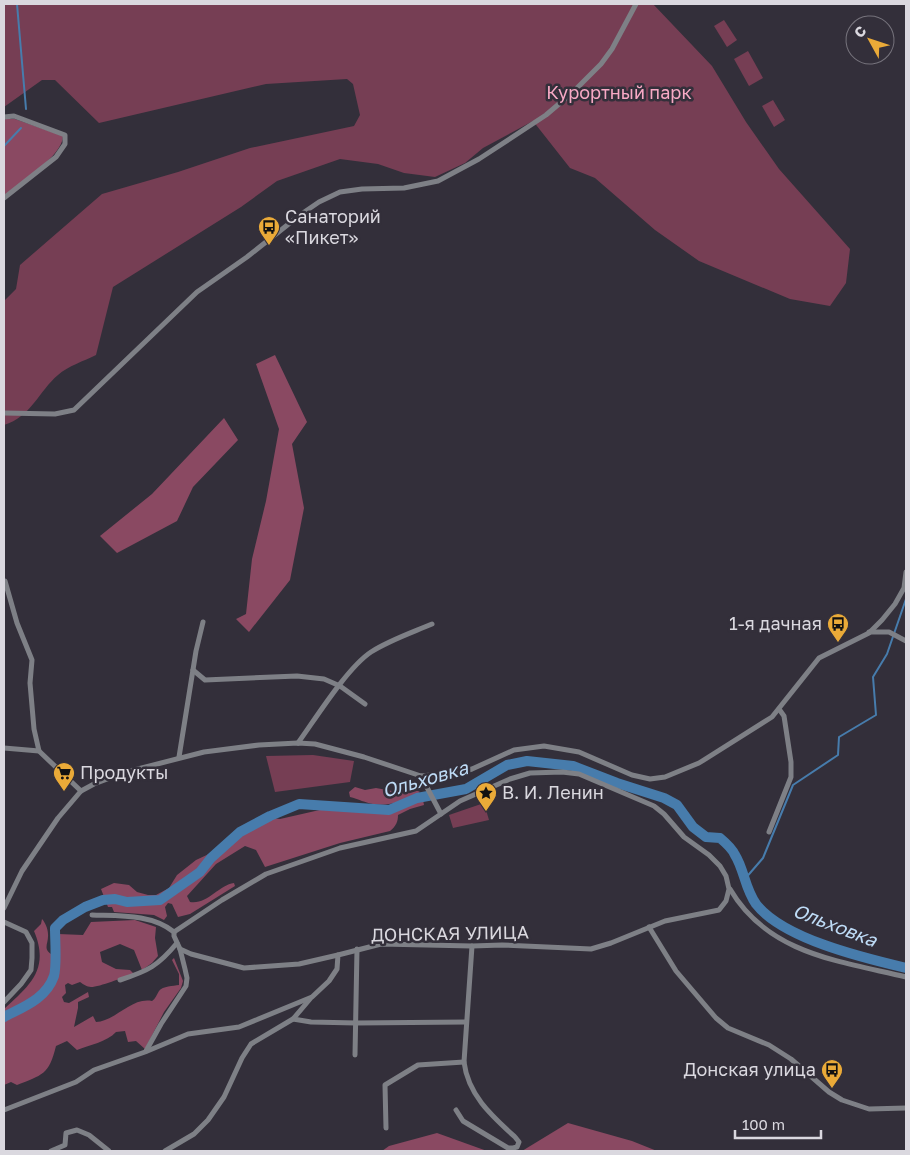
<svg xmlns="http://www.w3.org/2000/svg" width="910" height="1155" font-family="'Golos Text',sans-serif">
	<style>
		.green { fill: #763e54 }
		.forest { fill: #8a4962 }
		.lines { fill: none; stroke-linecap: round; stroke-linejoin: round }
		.stream { stroke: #477cac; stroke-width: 2 }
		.river { stroke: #477cac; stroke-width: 10 }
		.minor { stroke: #7e8086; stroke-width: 5 }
		.labels { text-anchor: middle; stroke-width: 5; stroke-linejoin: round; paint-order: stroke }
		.park-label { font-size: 18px; fill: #f8a9c5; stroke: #332f3a }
		.poi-label { font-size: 18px; fill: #dad8df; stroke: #332f3a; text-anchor: start }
		.street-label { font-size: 18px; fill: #dad8df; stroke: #332f3a }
		.water-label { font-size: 19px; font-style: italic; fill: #bedbf6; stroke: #332f3a }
	</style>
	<rect width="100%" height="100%" fill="#332f3a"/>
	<!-- green -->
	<g class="green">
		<path d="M 4,4 L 653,4 L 712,66 L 746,122 L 779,169 L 850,249 L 846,283 L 830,306 L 790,299 L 699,261 L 655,230 L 595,178 L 570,168 L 533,121 L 483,148 L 465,163 L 435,177 L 404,173 L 378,164 L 340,159 L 277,181 L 241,207 L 113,287 L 96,355 C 84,361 68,366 58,375 C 39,391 31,417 4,425 L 4,301 L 16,289 L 20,265 L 102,194 L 178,172 L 250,148 L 354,126 L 360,115 L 353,84 L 347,79 L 266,84 L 99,123 L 55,80 L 42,80 L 4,107 Z"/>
		<path d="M 724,20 L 737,40 L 727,47 L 714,26 Z"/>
		<path d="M 748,51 L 763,78 L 749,86 L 734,59 Z"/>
		<path d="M 773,100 L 785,120 L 774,127 L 762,106 Z"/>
		<path d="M 313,755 L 354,761 L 350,782 L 275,792 L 266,756 Z"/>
		<path d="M 484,803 L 489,820 L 453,828 L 449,815 Z"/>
	</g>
	<!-- forest -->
	<g class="forest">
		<path d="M 4,119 L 15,119 L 63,136 C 63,156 19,183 4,196 Z"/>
		<path d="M 275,355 L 307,422 L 292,444 L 304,508 L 290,580 L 249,632 L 236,619 L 246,614 L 252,559 L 266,501 L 279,429 L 256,364 Z"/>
		<path d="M 224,418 L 238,440 L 193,487 L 177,521 L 117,553 L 100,536 L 152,494 Z"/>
		<path d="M 355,787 L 365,790 L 376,788 L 403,793 L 416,790 L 420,792 C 410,800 386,807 373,804 C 366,803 358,799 350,797 L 349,792 Z"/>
		<path d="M 423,800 L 424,805 L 410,809 L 398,815 C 398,822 396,826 390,831 L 340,843 L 265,867 L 256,850 L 245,846 L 216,864 L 187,896 L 190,902 C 207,905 219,885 234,883 L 235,886 L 190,914 L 178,917 L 172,904 L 168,903 L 165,907 L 167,916 L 164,920 L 154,915 L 114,912 L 112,907 L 108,907 L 101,889 L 114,883 L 129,885 L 137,892 L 148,895 L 156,895 L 169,888 L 177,875 L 196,860 L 211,853 L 218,848 L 226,848 L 243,834 L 272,818 L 280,819 L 324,809 L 385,814 Z"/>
		<path d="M 42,919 C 45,922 48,929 48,934 C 49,945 40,950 57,957 L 58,934 L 83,935 L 91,922 L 135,920 L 156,927 L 155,938 L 158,956 L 152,963 L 142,970 L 134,950 L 120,944 L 100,952 L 102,962 L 116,969 L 130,970 L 134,974 C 123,977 100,987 91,987 C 87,987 83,984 80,982 L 72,985 L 68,983 L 65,985 L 66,993 L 62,997 L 64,1002 L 69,1003 L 88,992 L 89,997 L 78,1002 L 78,1008 L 74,1027 L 93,1016 L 96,1022 C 116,1021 131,997 152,1001 C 156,998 156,996 159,991 C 163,986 173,986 179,985 L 179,974 L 172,960 L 174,958 L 183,981 L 181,988 L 164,1012 L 145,1049 L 136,1041 L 128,1042 L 125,1031 L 116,1032 C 107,1042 89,1045 77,1050 L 67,1041 L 56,1046 C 49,1075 42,1075 17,1085 L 11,1082 L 4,1085 L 4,1009 C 30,985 50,969 34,931 L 41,924 Z"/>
		<path d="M 568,1123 L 632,1141 L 657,1151 L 522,1151 Z"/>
		<path d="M 437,1133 L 487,1151 L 382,1151 L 389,1146 Z"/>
	</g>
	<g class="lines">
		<!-- stream -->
		<g class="stream">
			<path d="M 17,4 L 26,109"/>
			<path d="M 4,146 L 21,128"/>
			<path d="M 744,880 L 763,858 L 793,785 L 838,755 L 839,737 L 876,715 L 873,677 L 887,654 L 906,599"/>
		</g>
		<!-- river -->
		<path class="river" d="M 4,1017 C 23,1007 46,999 54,976 C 57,965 55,940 55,928 L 63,920 L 85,907 L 103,900 L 115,899 L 127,902 L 160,900 L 200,872 L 211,858 L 240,832 L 270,816 L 299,804 L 389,810 L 417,798 L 466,789 L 507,765 L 527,761 L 573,766 L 617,783 L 664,798 L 677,805 L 693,827 L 706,837 L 720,838 C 726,843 732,848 735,855 C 744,869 745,889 756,904 C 783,939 864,958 906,968"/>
		<!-- minor -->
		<g class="minor">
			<path d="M 4,117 L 14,116 L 65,135 L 65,144 L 56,157 L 4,198"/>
			<path d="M 4,413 L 55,414 L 74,410 L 197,292 L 247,257 L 300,215 L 319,202 L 340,192 L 362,189 L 404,188 L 438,181 L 479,159 L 546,115 L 573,92 L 601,64 L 612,49 L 636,4"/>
			<path d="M 5,581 L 17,623 L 32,660 L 30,683 L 34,729 L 39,751"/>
			<path d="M 869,632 L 889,632 L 906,641"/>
			<path d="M 193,670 L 205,680 L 297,676 L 324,679 L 340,686 L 365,704"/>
			<path d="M 298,743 C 316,718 347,668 371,652 C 390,640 411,633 432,624"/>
			<path d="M 4,748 L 39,751 L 81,791"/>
			<path d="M 179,757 L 196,651 L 203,622"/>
			<path d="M 421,776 L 441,814"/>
			<path d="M 769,832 L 791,777 L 791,762 L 784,716 L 779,709"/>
			<path d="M 730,889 C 768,954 839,961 906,977"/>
			<path d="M 4,908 L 22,871 L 41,843 L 58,818 L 81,791 L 94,784 L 126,772 L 204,752 L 259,745 L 298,743 L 315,744 L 364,757 L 421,776 L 462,772 L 472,769 L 514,750 L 544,746 L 579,752 L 632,775 L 650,779 L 665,777 L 699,763 L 772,717 L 819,658 L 869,633 L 882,620 L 895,604 L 904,588 L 906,572"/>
			<path d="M 92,915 C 120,916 152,914 174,932 L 174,936 L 180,949 L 185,969 L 187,978 L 186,986 L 161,1024 L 146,1051"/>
			<path d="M 4,922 L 26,932 L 32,943 L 32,958 L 31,970 L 21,984 L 4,1002"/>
			<path d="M 649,927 L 676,971 L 716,1018 L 728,1028 L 769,1045 L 791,1059 L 829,1092 L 842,1100 L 869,1109 L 906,1108"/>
			<path d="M 180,949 L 191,954 L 244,968 L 299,964 L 338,955"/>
			<path d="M 120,980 C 148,971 158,966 177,943"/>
			<path d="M 293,1019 L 311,1022 L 356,1023 L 466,1022"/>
			<path d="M 355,1055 L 357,949"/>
			<path d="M 4,1110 L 76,1082 L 94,1070 L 145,1052 L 188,1034 L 239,1027 L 312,997 L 329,981 L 337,969 L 338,955 L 381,944 L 472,946 L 502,945 L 591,949 L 611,943 L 665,921 L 719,910 L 726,901 L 729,889 L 726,876 L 720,866 L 709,855 L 684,837 L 664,814 L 654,806 L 579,774 L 562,772 L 530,773 L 510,779 L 460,801 L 416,831 L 340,848 L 266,874 L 222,900 L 174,932"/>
			<path d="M 456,1110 L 463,1121 L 508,1148 L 513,1148 L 517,1147 L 519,1142 L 515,1137 C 492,1116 468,1095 464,1062 L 472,946"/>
			<path d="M 386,1128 L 385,1085 L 418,1065 L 464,1062"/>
			<path d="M 51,1151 L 65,1145 L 66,1133 L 77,1130 L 89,1135 L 109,1151"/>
			<path d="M 165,1151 L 194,1134 L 208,1120 L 224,1097 L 242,1058 L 251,1044 L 293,1019 L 310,999"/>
		</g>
	</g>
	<!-- icons -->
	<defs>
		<g id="bus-pin" transform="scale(1.125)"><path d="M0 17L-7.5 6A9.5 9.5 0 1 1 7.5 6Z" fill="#eaaa38" stroke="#332f3a"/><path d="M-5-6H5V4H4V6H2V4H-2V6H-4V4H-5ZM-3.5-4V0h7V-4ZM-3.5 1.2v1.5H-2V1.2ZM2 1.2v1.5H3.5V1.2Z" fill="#111"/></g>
		<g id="supermarket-pin" transform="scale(1.125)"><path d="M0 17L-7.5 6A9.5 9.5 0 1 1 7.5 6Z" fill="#eaaa38" stroke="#332f3a"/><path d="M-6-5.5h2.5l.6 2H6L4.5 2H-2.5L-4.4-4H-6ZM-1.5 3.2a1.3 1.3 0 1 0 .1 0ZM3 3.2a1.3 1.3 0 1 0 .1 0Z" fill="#111"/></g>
		<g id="sight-pin" transform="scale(1.125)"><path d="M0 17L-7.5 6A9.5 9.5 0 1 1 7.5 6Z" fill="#eaaa38" stroke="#332f3a"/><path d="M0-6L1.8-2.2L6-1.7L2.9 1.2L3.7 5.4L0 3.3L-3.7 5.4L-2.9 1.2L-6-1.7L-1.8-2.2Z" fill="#111"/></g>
	</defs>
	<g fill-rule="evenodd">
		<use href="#bus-pin" x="269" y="227"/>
		<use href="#bus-pin" x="838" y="624"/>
		<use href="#supermarket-pin" x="64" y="773"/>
		<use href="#sight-pin" x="486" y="793"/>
		<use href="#bus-pin" x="832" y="1070"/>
	</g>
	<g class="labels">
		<!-- park labels -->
		<g class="park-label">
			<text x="619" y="99">Курортный парк</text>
		</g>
		<!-- poi labels -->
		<g class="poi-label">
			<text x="285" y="223">Санаторий<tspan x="285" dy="21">«Пикет»</tspan></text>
			<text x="822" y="630" text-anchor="end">1-я дачная</text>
			<text x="80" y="779">Продукты</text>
			<text x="502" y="799">В. И. Ленин</text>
			<text x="816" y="1076" text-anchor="end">Донская улица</text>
		</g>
		<!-- street labels -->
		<g class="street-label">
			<text transform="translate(450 934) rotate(-1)" y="6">ДОНСКАЯ УЛИЦА</text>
		</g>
		<!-- water labels -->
		<g class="water-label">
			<text transform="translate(425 779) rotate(-16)" y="7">Ольховка</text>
			<text transform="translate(835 925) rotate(21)" y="7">Ольховка</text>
		</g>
	</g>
	<!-- border -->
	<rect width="910" height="1155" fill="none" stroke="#dad8df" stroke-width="10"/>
	<!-- north arrow -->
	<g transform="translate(870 40) rotate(310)"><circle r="24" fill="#332f3a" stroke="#76737c"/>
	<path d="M0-4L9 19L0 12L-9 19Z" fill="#eaaa38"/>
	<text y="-8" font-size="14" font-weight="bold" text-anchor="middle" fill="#dad8df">С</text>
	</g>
	<!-- scale -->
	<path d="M735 1130v8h86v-8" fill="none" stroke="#dad8df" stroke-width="2.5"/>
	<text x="742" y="1130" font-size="15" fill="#dad8df" stroke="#332f3a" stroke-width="4" paint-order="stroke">100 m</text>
</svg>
